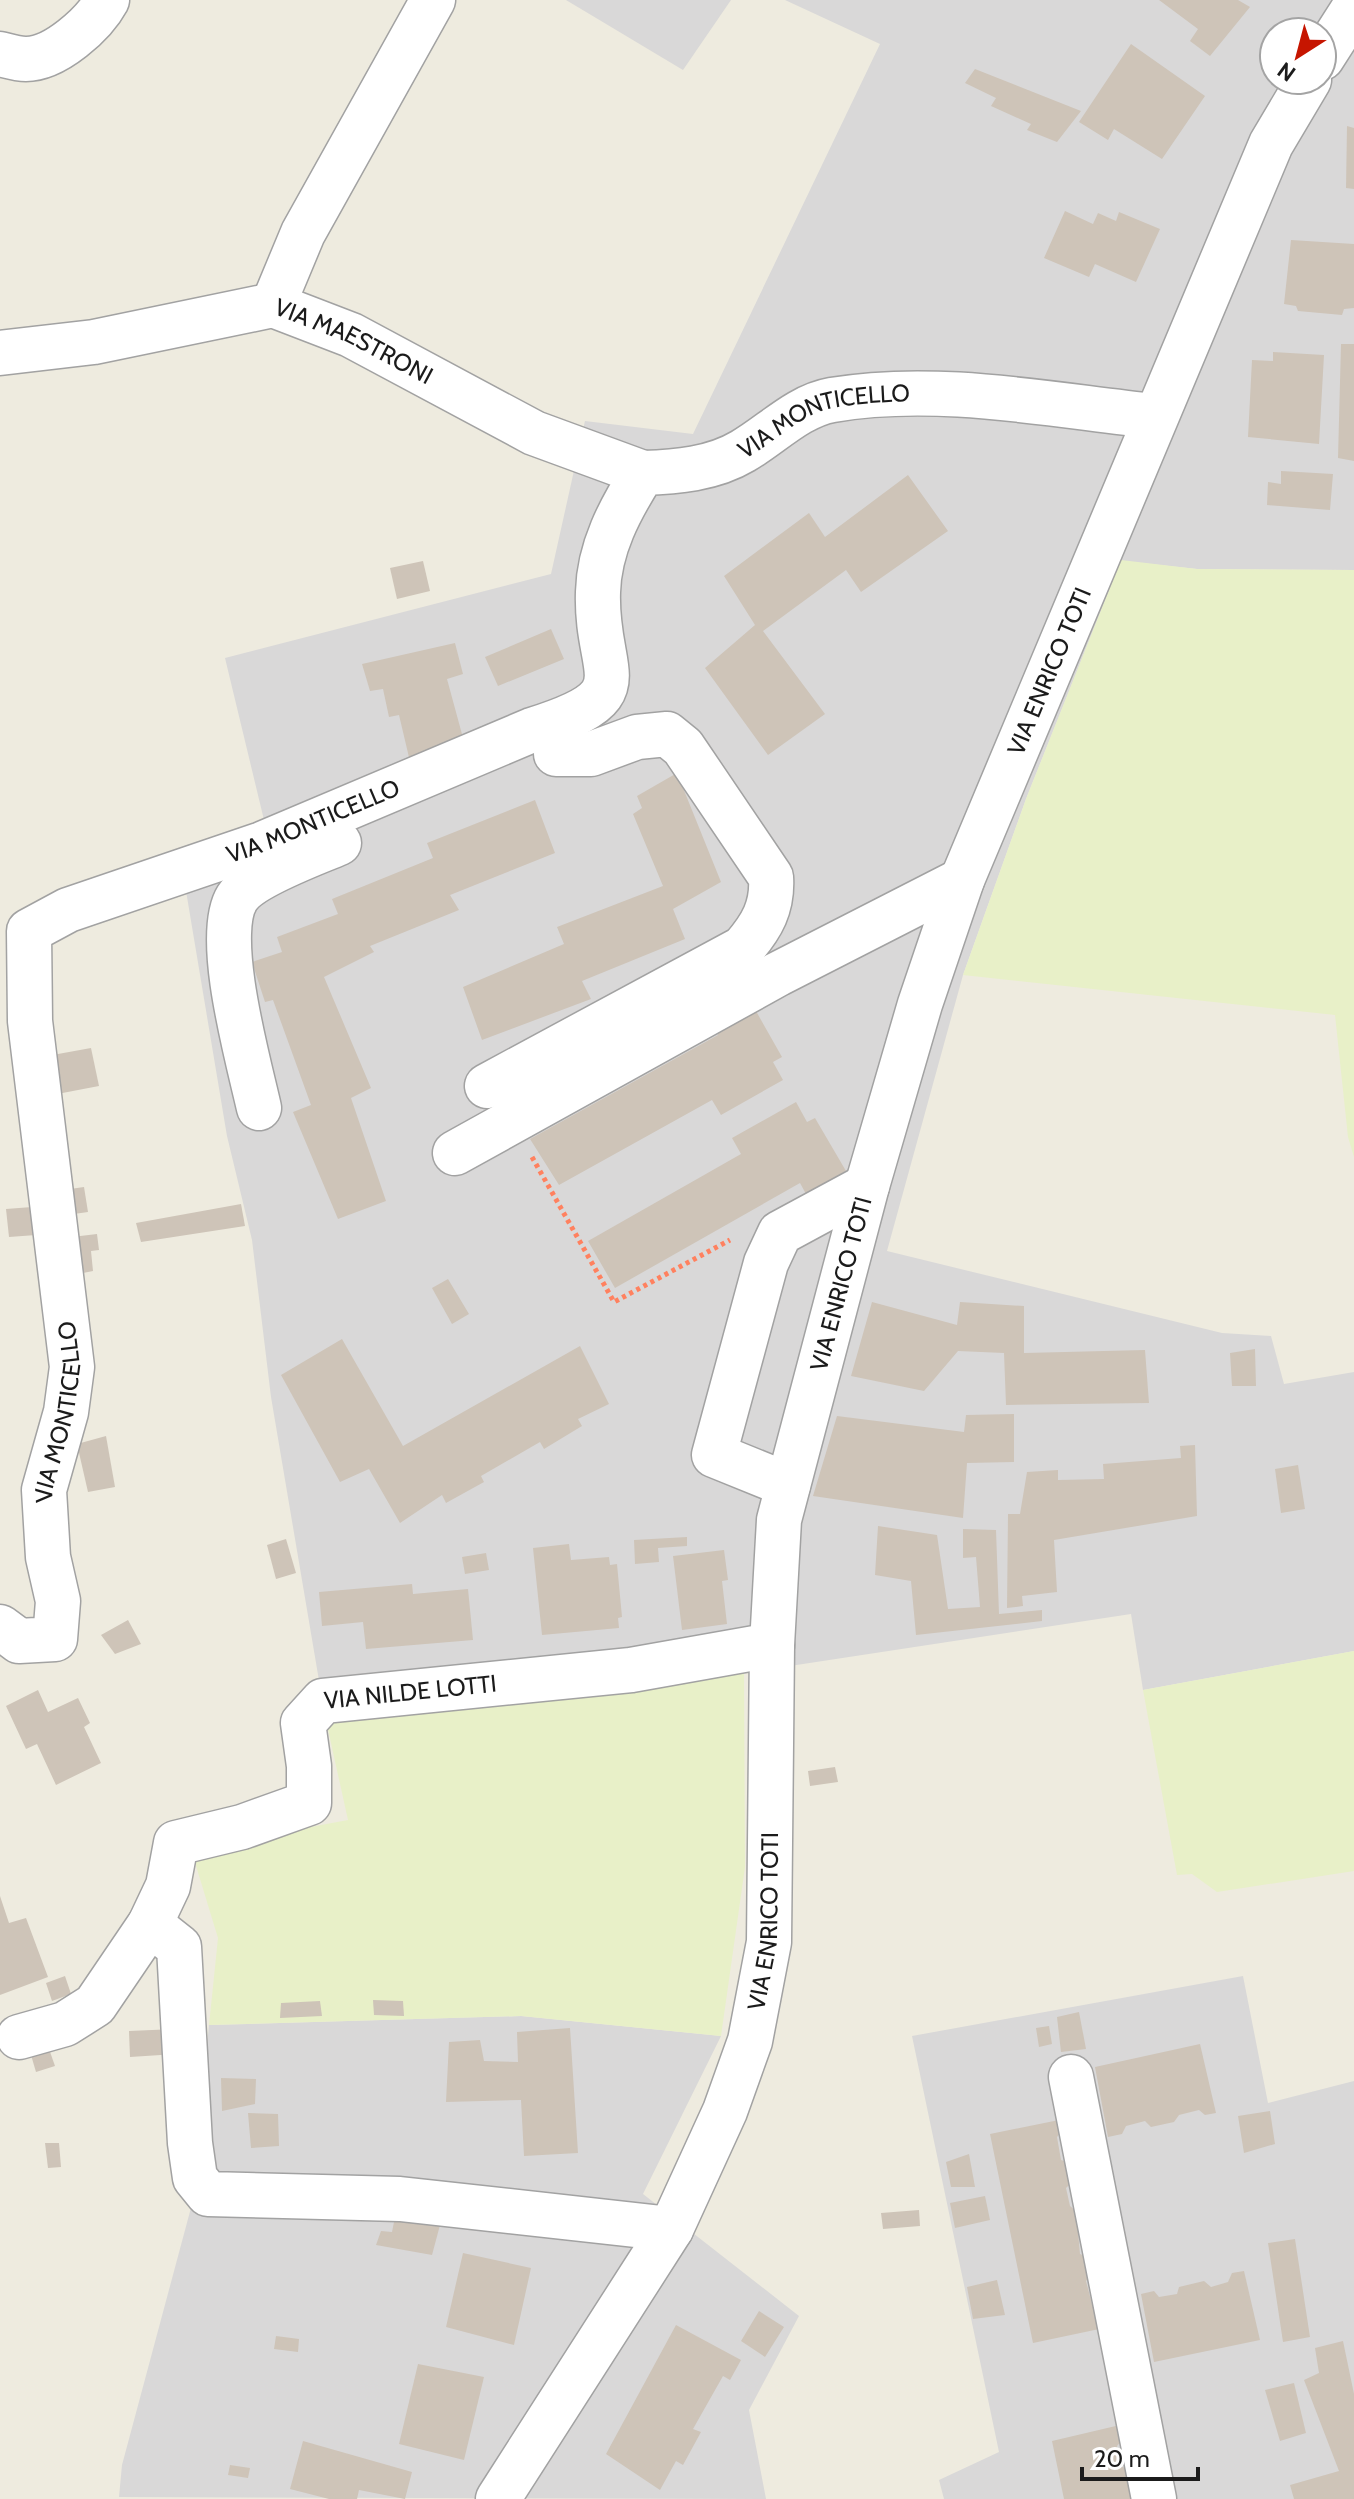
<svg xmlns="http://www.w3.org/2000/svg" width="1354" height="2499" font-family="Cabin,sans-serif">
	<style>
		.residential { fill: #d9d8d8; fill-rule: evenodd }
		.farmland { fill: #e8f0c8 }
		.building { fill: #cec4b8 }
		.lines { fill: none; stroke-linecap: round; stroke-linejoin: round }
		.minor-casing { stroke: #a2a2a2; stroke-width: 47 }
		.path { stroke: #ff815f; stroke-width: 5; stroke-dasharray: 4 4; stroke-linecap: butt }
		.minor { stroke: #fff; stroke-width: 44 }
		.labels { text-anchor: middle; stroke-width: 8; stroke-linejoin: round; paint-order: stroke }
		.street-label { font-size: 24px; fill: #1b1b1b; stroke: #fff }
	</style>
	<rect width="100%" height="100%" fill="#eeebdf"/>
	<!-- residential -->
	<g class="residential">
		<path d="M 566,0 L 731,0 L 683,70 Z"/>
		<path d="M 785,0 L 1354,0 L 1354,570 L 1197,569 L 1121,561 L 1026,799 L 963,975 L 887,1251 L 1222,1333 L 1271,1336 L 1284,1384 L 1354,1372 L 1354,1651 L 1143,1690 L 1131,1614 L 744,1673 L 325,1716 L 271,1397 L 252,1240 L 227,1136 L 180,855 L 264,820 L 225,658 L 551,574 L 585,421 L 693,434 L 880,44 ZM 1274,32 L 1322,32 L 1322,80 L 1274,80 Z"/>
		<path d="M 1243,1976 L 1268,2103 L 1354,2081 L 1354,2499 L 944,2499 L 939,2480 L 999,2452 L 912,2036 Z"/>
		<path d="M 521,2016 L 721,2036 L 643,2194 L 799,2316 L 749,2410 L 766,2499 L 119,2497 L 122,2465 L 192,2204 L 209,2025 Z"/>
	</g>
	<!-- farmland -->
	<g class="farmland">
		<path d="M 1121,560 L 1197,569 L 1354,570 L 1354,1157 L 1348,1137 L 1335,1015 L 963,975 L 1026,799 Z"/>
		<path d="M 1354,1651 L 1354,1871 L 1217,1892 L 1192,1874 L 1177,1875 L 1143,1690 Z"/>
		<path d="M 744,1673 L 745,1867 L 721,2036 L 521,2016 L 209,2025 L 218,1938 L 193,1856 L 214,1845 L 348,1820 L 325,1716 Z"/>
	</g>
	<!-- building -->
	<g class="building">
		<path d="M 1159,0 L 1238,0 L 1250,7 L 1210,56 L 1190,41 L 1198,29 Z"/>
		<path d="M 1131,44 L 1205,96 L 1162,159 L 1114,129 L 1108,140 L 1079,122 Z"/>
		<path d="M 975,69 L 1081,111 L 1057,142 L 1027,130 L 1031,124 L 991,106 L 996,98 L 965,83 Z"/>
		<path d="M 1347,126 L 1354,128 L 1354,189 L 1346,188 Z"/>
		<path d="M 1065,211 L 1093,224 L 1098,213 L 1116,221 L 1119,212 L 1160,229 L 1136,282 L 1095,264 L 1089,277 L 1044,258 Z"/>
		<path d="M 1291,240 L 1354,244 L 1354,308 L 1344,309 L 1342,315 L 1298,311 L 1296,306 L 1284,304 Z"/>
		<path d="M 1341,344 L 1354,344 L 1354,461 L 1338,458 Z"/>
		<path d="M 1273,352 L 1324,355 L 1319,444 L 1248,437 L 1252,360 L 1273,361 Z"/>
		<path d="M 1281,471 L 1333,474 L 1330,510 L 1267,505 L 1268,482 L 1281,484 Z"/>
		<path d="M 908,475 L 948,531 L 861,592 L 846,570 L 763,631 L 825,714 L 768,755 L 705,668 L 755,625 L 724,576 L 809,513 L 825,537 Z"/>
		<path d="M 423,561 L 430,591 L 397,599 L 390,568 Z"/>
		<path d="M 551,629 L 564,659 L 498,686 L 485,657 Z"/>
		<path d="M 455,643 L 463,674 L 447,679 L 466,749 L 412,770 L 399,715 L 389,717 L 383,689 L 370,691 L 362,664 Z"/>
		<path d="M 677,773 L 721,882 L 673,909 L 685,939 L 582,981 L 591,999 L 482,1040 L 463,987 L 564,944 L 557,927 L 663,886 L 633,814 L 642,808 L 637,796 Z"/>
		<path d="M 535,800 L 555,853 L 450,895 L 459,910 L 370,946 L 374,952 L 324,977 L 371,1088 L 351,1098 L 386,1201 L 338,1219 L 293,1112 L 311,1105 L 273,1000 L 265,1002 L 252,962 L 282,952 L 277,937 L 338,914 L 332,899 L 433,858 L 427,843 Z"/>
		<path d="M 752,1004 L 782,1057 L 773,1062 L 783,1080 L 721,1115 L 712,1100 L 559,1185 L 530,1139 L 718,1035 L 713,1026 Z"/>
		<path d="M 91,1048 L 99,1086 L 52,1095 L 47,1056 Z"/>
		<path d="M 796,1102 L 807,1122 L 815,1118 L 846,1171 L 806,1194 L 800,1183 L 615,1288 L 588,1241 L 741,1154 L 732,1138 Z"/>
		<path d="M 84,1187 L 88,1212 L 74,1214 L 70,1189 Z"/>
		<path d="M 241,1204 L 245,1226 L 141,1242 L 136,1223 Z"/>
		<path d="M 32,1207 L 36,1235 L 9,1237 L 6,1209 Z"/>
		<path d="M 97,1234 L 99,1250 L 91,1251 L 93,1271 L 78,1274 L 72,1237 Z"/>
		<path d="M 448,1279 L 469,1314 L 452,1324 L 432,1288 Z"/>
		<path d="M 872,1302 L 957,1325 L 960,1302 L 1024,1306 L 1024,1353 L 1145,1350 L 1149,1403 L 1006,1405 L 1004,1353 L 958,1351 L 924,1391 L 851,1376 Z"/>
		<path d="M 342,1339 L 403,1446 L 580,1346 L 609,1404 L 578,1419 L 582,1426 L 544,1449 L 540,1442 L 481,1476 L 484,1482 L 446,1503 L 442,1495 L 400,1523 L 369,1469 L 340,1482 L 281,1375 Z"/>
		<path d="M 1255,1349 L 1256,1386 L 1232,1386 L 1230,1353 Z"/>
		<path d="M 1014,1414 L 1014,1462 L 967,1463 L 963,1518 L 813,1496 L 837,1416 L 964,1432 L 966,1415 Z"/>
		<path d="M 106,1436 L 115,1487 L 88,1492 L 77,1444 Z"/>
		<path d="M 1195,1445 L 1197,1516 L 1054,1540 L 1057,1592 L 1022,1596 L 1023,1606 L 1007,1608 L 1008,1514 L 1020,1514 L 1027,1472 L 1058,1470 L 1058,1480 L 1104,1479 L 1103,1464 L 1181,1458 L 1180,1446 Z"/>
		<path d="M 1298,1465 L 1305,1509 L 1281,1513 L 1275,1469 Z"/>
		<path d="M 878,1526 L 937,1535 L 948,1609 L 980,1607 L 976,1557 L 963,1558 L 963,1529 L 996,1530 L 999,1614 L 1042,1610 L 1042,1621 L 916,1635 L 911,1581 L 875,1575 Z"/>
		<path d="M 687,1537 L 687,1546 L 658,1548 L 659,1562 L 635,1564 L 634,1540 Z"/>
		<path d="M 286,1539 L 296,1573 L 276,1579 L 267,1545 Z"/>
		<path d="M 569,1544 L 571,1560 L 609,1557 L 610,1565 L 617,1564 L 622,1617 L 618,1618 L 619,1628 L 542,1635 L 533,1548 Z"/>
		<path d="M 724,1550 L 728,1580 L 722,1581 L 727,1624 L 682,1630 L 673,1556 Z"/>
		<path d="M 486,1553 L 489,1570 L 465,1574 L 462,1557 Z"/>
		<path d="M 412,1584 L 413,1594 L 468,1589 L 473,1640 L 366,1649 L 363,1622 L 322,1626 L 319,1592 Z"/>
		<path d="M 128,1620 L 141,1644 L 115,1654 L 101,1635 Z"/>
		<path d="M 38,1690 L 48,1712 L 78,1698 L 90,1723 L 84,1727 L 101,1763 L 56,1785 L 37,1744 L 26,1749 L 6,1706 Z"/>
		<path d="M 835,1767 L 838,1782 L 810,1786 L 808,1771 Z"/>
		<path d="M 0,1896 L 9,1923 L 26,1918 L 48,1977 L 0,1995 Z"/>
		<path d="M 65,1976 L 71,1994 L 52,2001 L 46,1983 Z"/>
		<path d="M 373,2000 L 403,2001 L 404,2016 L 374,2015 Z"/>
		<path d="M 320,2001 L 322,2016 L 280,2018 L 281,2003 Z"/>
		<path d="M 1079,2012 L 1086,2049 L 1061,2052 L 1057,2017 Z"/>
		<path d="M 1049,2026 L 1052,2044 L 1039,2047 L 1036,2028 Z"/>
		<path d="M 570,2028 L 578,2153 L 524,2156 L 521,2100 L 446,2102 L 449,2042 L 480,2040 L 484,2061 L 518,2062 L 517,2032 Z"/>
		<path d="M 175,2029 L 176,2054 L 130,2057 L 129,2031 Z"/>
		<path d="M 1200,2044 L 1216,2113 L 1205,2115 L 1199,2110 L 1179,2115 L 1174,2122 L 1151,2127 L 1145,2121 L 1126,2126 L 1122,2134 L 1108,2137 L 1095,2067 Z"/>
		<path d="M 49,2049 L 55,2066 L 36,2072 L 31,2055 Z"/>
		<path d="M 221,2078 L 256,2079 L 255,2104 L 222,2111 Z"/>
		<path d="M 1270,2111 L 1275,2144 L 1244,2153 L 1238,2116 Z"/>
		<path d="M 248,2113 L 278,2114 L 279,2146 L 251,2148 Z"/>
		<path d="M 1059,2120 L 1061,2132 L 1057,2137 L 1061,2160 L 1067,2162 L 1071,2183 L 1066,2188 L 1070,2206 L 1076,2211 L 1080,2254 L 1085,2256 L 1090,2276 L 1086,2281 L 1092,2304 L 1100,2305 L 1104,2328 L 1033,2343 L 990,2134 Z"/>
		<path d="M 45,2143 L 59,2143 L 61,2167 L 48,2168 Z"/>
		<path d="M 969,2154 L 975,2187 L 951,2187 L 946,2162 Z"/>
		<path d="M 985,2196 L 990,2220 L 955,2228 L 950,2203 Z"/>
		<path d="M 919,2210 L 920,2226 L 883,2229 L 881,2213 Z"/>
		<path d="M 395,2217 L 440,2225 L 432,2255 L 376,2245 L 381,2231 L 392,2232 Z"/>
		<path d="M 1295,2239 L 1310,2337 L 1283,2342 L 1268,2243 Z"/>
		<path d="M 463,2253 L 531,2268 L 514,2345 L 446,2327 Z"/>
		<path d="M 1244,2271 L 1260,2340 L 1154,2362 L 1141,2294 L 1154,2291 L 1159,2297 L 1177,2294 L 1179,2287 L 1204,2281 L 1211,2287 L 1228,2282 L 1232,2273 Z"/>
		<path d="M 997,2280 L 1005,2315 L 973,2319 L 967,2287 Z"/>
		<path d="M 759,2311 L 784,2327 L 765,2357 L 741,2341 Z"/>
		<path d="M 676,2325 L 741,2360 L 730,2380 L 723,2376 L 693,2429 L 701,2432 L 683,2465 L 676,2461 L 660,2490 L 606,2454 Z"/>
		<path d="M 276,2336 L 299,2339 L 298,2352 L 274,2349 Z"/>
		<path d="M 1343,2341 L 1354,2394 L 1354,2499 L 1294,2499 L 1290,2485 L 1339,2471 L 1304,2380 L 1319,2373 L 1315,2348 Z"/>
		<path d="M 418,2364 L 484,2377 L 464,2460 L 399,2444 Z"/>
		<path d="M 1294,2383 L 1306,2433 L 1280,2441 L 1265,2390 Z"/>
		<path d="M 1120,2425 L 1124,2438 L 1117,2446 L 1122,2467 L 1130,2469 L 1136,2499 L 1064,2499 L 1052,2441 Z"/>
		<path d="M 303,2441 L 412,2472 L 405,2499 L 359,2490 L 357,2499 L 329,2499 L 290,2489 Z"/>
		<path d="M 230,2465 L 250,2468 L 248,2478 L 228,2475 Z"/>
	</g>
	<g class="lines">
		<!-- minor casing -->
		<g class="minor-casing">
			<g id="minor">
				<path d="M 0,54 C 8,56 17,59 26,59 C 55,59 94,24 107,0"/>
				<path d="M 1322,58 L 1354,8"/>
				<path d="M 273,305 L 303,233 L 433,0"/>
				<path id="s1" d="M 0,353 L 94,342 L 273,305 L 351,335 L 534,433 L 643,473"/>
				<path d="M 487,1086 L 743,948 C 762,926 773,907 771,877 L 683,747 L 667,734 L 637,737 L 591,754 L 556,754"/>
				<path d="M 259,1108 C 249,1063 213,936 237,898 C 251,876 314,854 339,843"/>
				<path d="M 455,1153 L 778,974 L 962,880"/>
				<path d="M 788,1485 L 714,1455 L 766,1263 L 780,1233 L 867,1186"/>
				<path id="s2" d="M 0,1627 L 19,1641 L 55,1639 L 58,1601 L 48,1557 L 44,1490 L 66,1412 L 72,1367 L 30,1021 L 29,931 L 68,910 L 262,844 L 532,730 C 646,694 595,678 598,592 C 599,548 620,509 643,473 C 676,472 713,469 743,451 C 771,435 798,406 832,400 C 937,382 1050,405 1154,416"/>
				<path d="M 150,1924 L 179,1947 L 190,2143 L 195,2178 L 208,2194 L 400,2199 L 671,2229"/>
				<path id="s3" d="M 19,2037 L 65,2024 L 95,2005 L 150,1924 L 168,1886 L 176,1843 L 242,1827 L 309,1803 L 309,1766 L 303,1723 L 323,1701 L 631,1670 L 772,1645"/>
				<path d="M 1071,2077 L 1154,2499"/>
				<path id="s4" d="M 498,2499 L 671,2229 L 725,2111 L 750,2041 L 769,1942 L 772,1645 L 779,1520 L 867,1186 L 920,1004 L 962,880 L 1271,144 L 1309,80"/>
			</g>
		</g>
		<!-- path -->
		<path class="path" d="M 532,1157 L 614,1302 L 730,1240"/>
		<!-- minor -->
		<use href="#minor" class="minor"/>
	</g>
	<g class="labels">
		<!-- street labels -->
		<g class="street-label">
			<text dy="8" stroke="none"><textPath href="#s1" startOffset="366">VIA MAESTRONI</textPath></text>
			<text dy="8" stroke="none"><textPath href="#s2" startOffset="1822">VIA MONTICELLO</textPath></text>
			<text dy="8" stroke="none"><textPath href="#s4" startOffset="1940">VIA ENRICO TOTI</textPath></text>
			<text dy="8" stroke="none"><textPath href="#s2" startOffset="1080">VIA MONTICELLO</textPath></text>
			<text dy="8" stroke="none"><textPath href="#s4" startOffset="1292">VIA ENRICO TOTI</textPath></text>
			<text dy="8" stroke="none"><textPath href="#s2" startOffset="290">VIA MONTICELLO</textPath></text>
			<text dy="8" stroke="none"><textPath href="#s3" startOffset="604">VIA NILDE LOTTI</textPath></text>
			<text dy="8" stroke="none"><textPath href="#s4" startOffset="646">VIA ENRICO TOTI</textPath></text>
		</g>
	</g>
	<!-- north arrow -->
	<g transform="translate(1298 56) rotate(216)"><circle r="38" fill="#ffffff" stroke="#a4a4a4" stroke-width="2"/>
	<path d="M0-6L14 30L0 20L-14 30Z" fill="#c61500"/>
	<text y="-12" font-size="22" font-weight="bold" text-anchor="middle" fill="#1b1b1b">N</text>
	</g>
	<!-- scale -->
	<path d="M1082 2467v12h116v-12" fill="none" stroke="#1b1b1b" stroke-width="4"/>
	<text x="1094" y="2467" font-size="24" fill="#1b1b1b" stroke="#ffffff" stroke-width="6" paint-order="stroke">20 m</text>
</svg>
